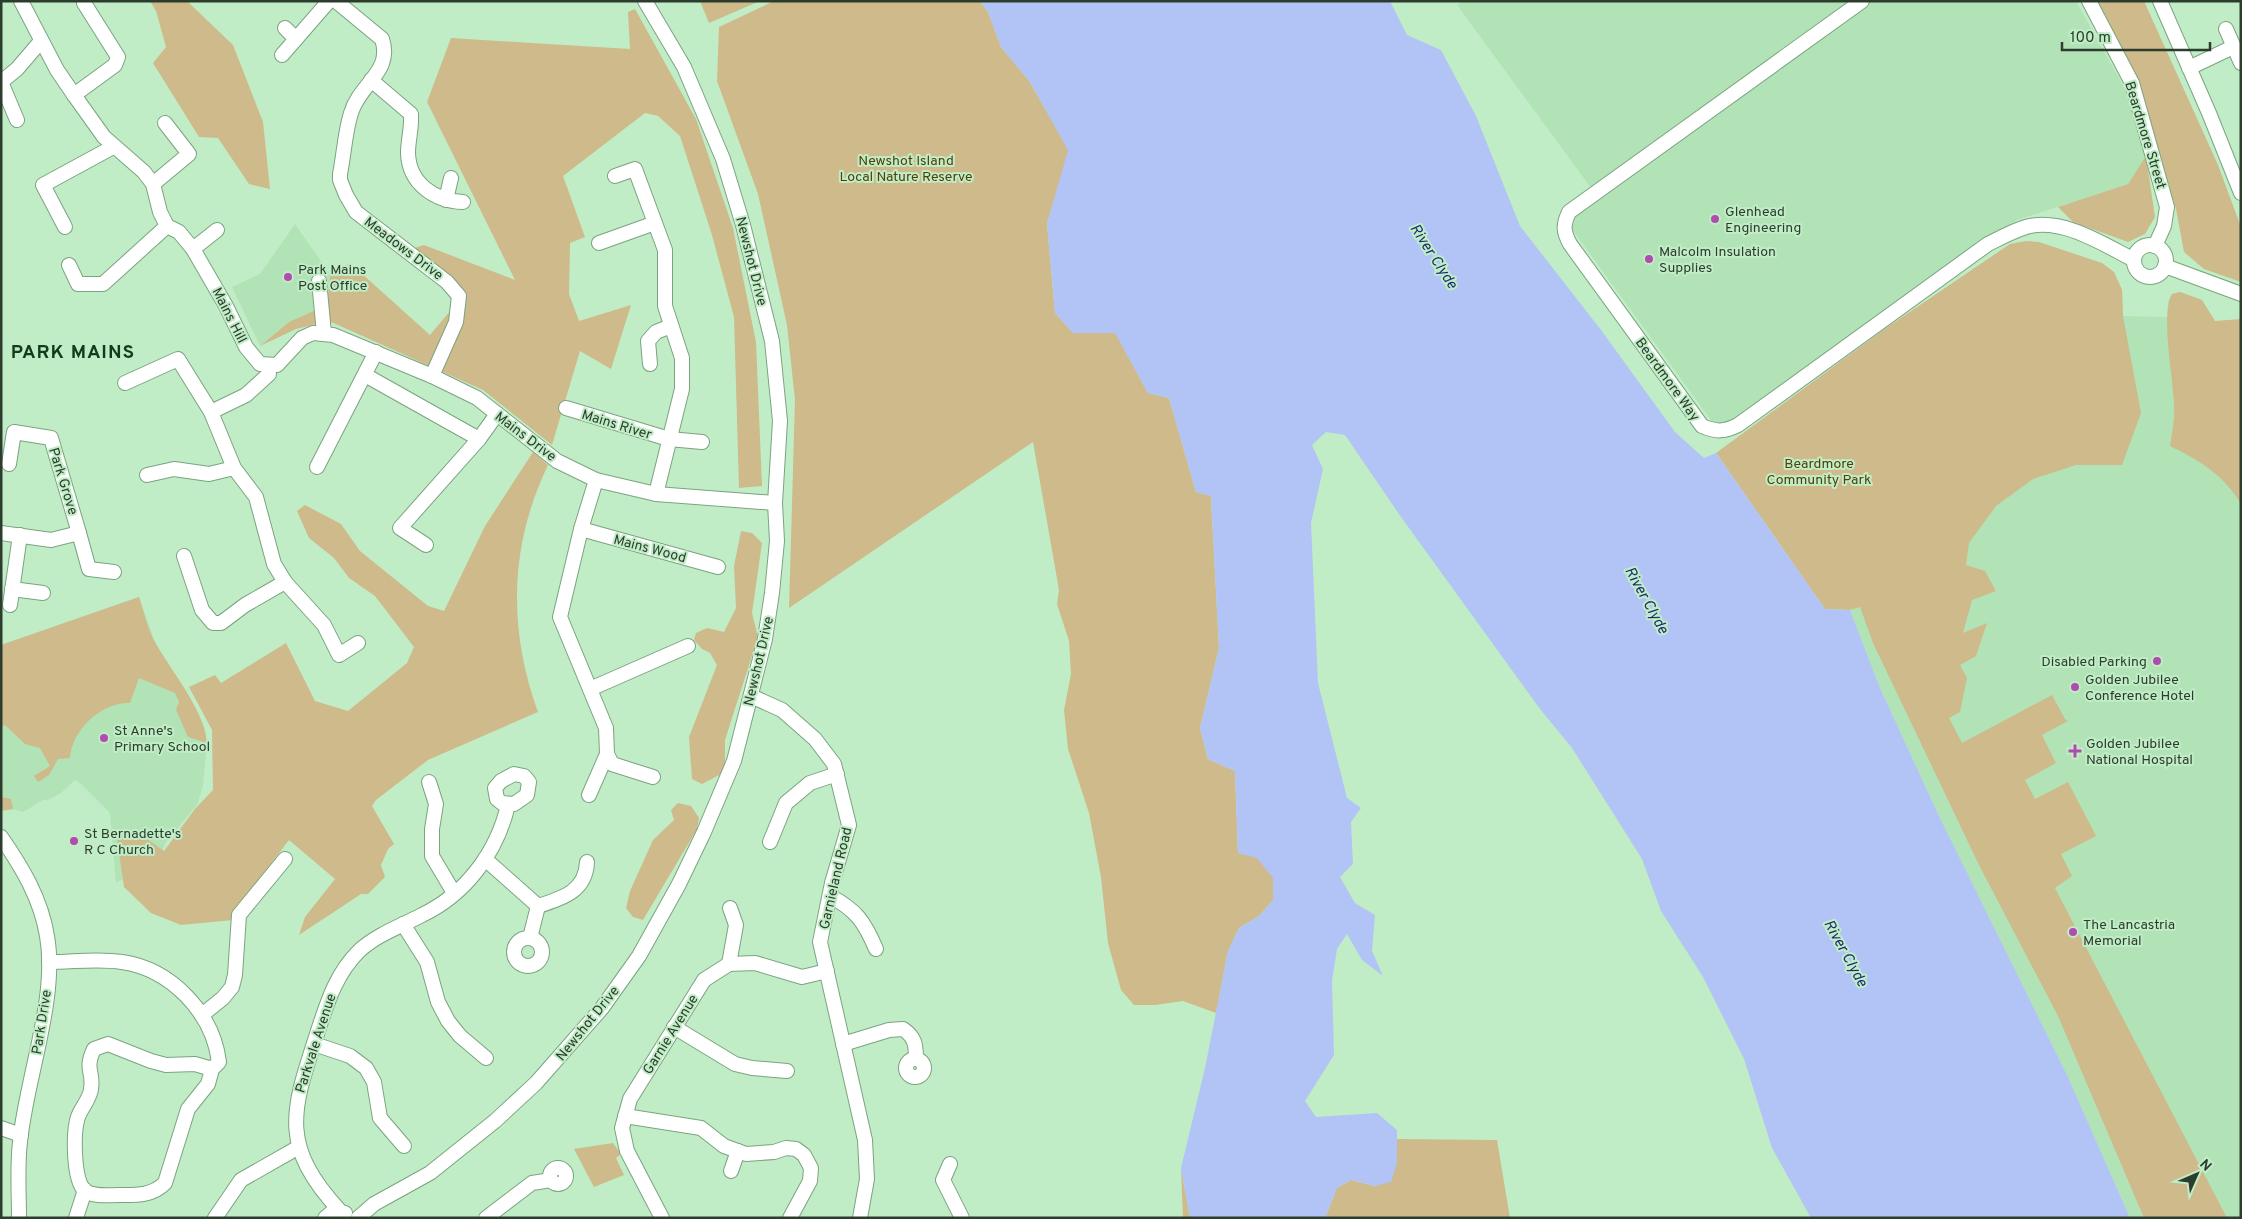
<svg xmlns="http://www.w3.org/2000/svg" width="2242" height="1219" font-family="Overpass,sans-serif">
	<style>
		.built { fill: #b2e3b7 }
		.green { fill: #ceba8a }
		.water { fill: #b1c4f5 }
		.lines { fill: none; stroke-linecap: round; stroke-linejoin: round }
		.minor-casing { stroke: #7ba380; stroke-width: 16 }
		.minor { stroke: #fff; stroke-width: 14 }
		.poi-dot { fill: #b14bb0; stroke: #c1edc6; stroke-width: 2 }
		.labels { text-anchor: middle; stroke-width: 4; stroke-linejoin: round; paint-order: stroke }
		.street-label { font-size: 14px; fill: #2c3d2e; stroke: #c1edc6 }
		.park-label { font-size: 14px; fill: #513e09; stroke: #c1edc6 }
		.poi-label { font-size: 14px; fill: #2c3d2e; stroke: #c1edc6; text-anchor: start }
		.water-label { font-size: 15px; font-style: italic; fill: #1b2d71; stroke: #c1edc6 }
		.district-label { font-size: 19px; font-weight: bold; letter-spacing: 1px; fill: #153b1d; stroke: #c1edc6 }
	</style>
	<rect width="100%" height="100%" fill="#c1edc6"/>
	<!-- built -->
	<g class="built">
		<path d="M 1464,1 L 2076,1 L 2125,89 L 2146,156 L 2128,184 L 2017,220 L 1721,434 L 1569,225 L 1591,188 L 1457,5 Z"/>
		<path d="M 295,224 L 330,274 L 327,305 L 289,322 L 260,346 L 232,287 L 260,274 Z"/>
		<path d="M 2102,263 L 2114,272 L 2122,290 L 2123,316 L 2167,317 L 2168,301 L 2172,294 L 2180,292 L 2202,300 L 2241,435 L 2241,1218 L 2130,1218 L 2068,1077 L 1938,814 L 1880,688 L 1850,610 L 1870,602 Z"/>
		<path d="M 139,597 L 155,642 L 177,677 L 205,728 L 207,743 L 203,786 L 197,805 L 165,843 L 160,858 L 116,883 L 110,813 L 81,784 L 75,780 L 61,793 L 46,801 L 45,799 L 23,812 L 13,809 L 1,811 L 1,645 Z"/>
	</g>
	<!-- green -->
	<g class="green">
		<path d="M 150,1 L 187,1 L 233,45 L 263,122 L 270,189 L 249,184 L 218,138 L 199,137 L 153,63 L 166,47 L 156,11 Z"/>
		<path d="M 700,1 L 760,1 L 709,23 Z"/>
		<path d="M 774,1 L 980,1 L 988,12 L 1001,47 L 1030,82 L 1069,151 L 1047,224 L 1055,313 L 1073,333 L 1115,332 L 1148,393 L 1169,398 L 1196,492 L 1211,496 L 1219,648 L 1200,728 L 1208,759 L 1235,771 L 1238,853 L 1257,857 L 1274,878 L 1273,900 L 1259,916 L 1239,928 L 1228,951 L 1216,1013 L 1183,1001 L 1155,1005 L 1134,1005 L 1121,990 L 1108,943 L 1101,877 L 1089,813 L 1068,749 L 1064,710 L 1071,674 L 1069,641 L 1057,604 L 1059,590 L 1033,442 L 789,608 L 795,400 L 787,325 L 758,194 L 717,81 L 719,27 Z"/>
		<path d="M 2094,1 L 2144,1 L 2218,165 L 2241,227 L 2241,282 L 2204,269 L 2184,252 L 2176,209 L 2136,79 Z"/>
		<path d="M 635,9 L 696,119 L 733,228 L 756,342 L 762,486 L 739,488 L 734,317 L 712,235 L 680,136 L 658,116 L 645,113 L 563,176 L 585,237 L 570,243 L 569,294 L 579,321 L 631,305 L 611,369 L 580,351 L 552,445 L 483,390 L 329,321 L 296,329 L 260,346 L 289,322 L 327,305 L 330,274 L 350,263 L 430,335 L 466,292 L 414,248 L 424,245 L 515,280 L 427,102 L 451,38 L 630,49 L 628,12 Z"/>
		<path d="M 2146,156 L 2155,217 L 2145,234 L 2128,242 L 2073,222 L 2058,207 L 2128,184 Z"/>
		<path d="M 2026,241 L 2039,242 L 2102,263 L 2114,272 L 2122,290 L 2123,316 L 2141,413 L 2122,465 L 2076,465 L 2033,479 L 1996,506 L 1969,543 L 1966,565 L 1985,571 L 1996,591 L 1972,600 L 1963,633 L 1987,623 L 1976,656 L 1960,665 L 1967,678 L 1960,712 L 1949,718 L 1962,743 L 2052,695 L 2065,719 L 2068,721 L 2042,735 L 2056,763 L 2025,780 L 2035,799 L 2068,782 L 2096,836 L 2061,854 L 2072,876 L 2055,888 L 2227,1218 L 2144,1218 L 2058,1016 L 1979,865 L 1873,643 L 1860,607 L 1850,610 L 1825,609 L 1716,453 L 1886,328 L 2010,244 Z"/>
		<path d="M 2180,292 L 2202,300 L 2215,321 L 2241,319 L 2241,504 C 2224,475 2199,460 2170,446 C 2172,433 2175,419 2174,407 C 2174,381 2160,315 2172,294 Z"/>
		<path d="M 533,452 L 548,465 C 509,546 508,629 538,712 L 428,760 L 376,800 L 372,806 L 394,844 L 388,849 L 381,865 L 385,877 L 368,894 L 361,894 L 299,935 L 305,917 L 335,879 L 289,840 L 237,908 L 233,920 L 181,925 L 151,913 L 124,887 L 116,832 L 140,834 L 164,851 L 195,809 L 213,790 L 212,730 L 189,687 L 215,675 L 221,683 L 286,643 L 315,701 L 348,711 L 407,663 L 414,647 L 375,596 L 349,578 L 334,558 L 309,538 L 297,511 L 305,505 L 341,524 L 360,551 L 428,606 L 444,611 L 485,526 Z"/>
		<path d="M 741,531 L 752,533 L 762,543 L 752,613 L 758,637 L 725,740 L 725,772 L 702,784 L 692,779 L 689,737 L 717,665 L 710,653 L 702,649 L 694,640 L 696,633 L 707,628 L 724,632 L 736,608 L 734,566 Z"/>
		<path d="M 139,597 C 144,612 148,631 156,644 C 173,674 204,709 207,743 L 188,737 L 176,710 L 179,702 L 175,693 L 139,678 L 130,703 C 101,702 72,730 70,758 L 58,759 L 49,775 L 38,782 L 34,776 L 50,766 L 40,748 L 25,744 L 5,725 L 1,727 L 1,645 Z"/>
		<path d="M 1,797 L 11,799 L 13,809 L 1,811 Z"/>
		<path d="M 678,803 L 691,806 L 699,818 L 697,829 L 643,920 L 633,917 L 626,908 L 630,891 L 653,840 L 674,820 L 671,810 Z"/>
		<path d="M 1397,1139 L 1497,1140 L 1510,1218 L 1325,1218 L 1337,1188 L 1351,1180 L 1375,1186 L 1397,1163 Z"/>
		<path d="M 613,1143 L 621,1154 L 616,1158 L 624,1175 L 594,1187 L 574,1149 Z"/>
		<path d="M 1181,1168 L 1190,1218 L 1183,1218 Z"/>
	</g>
	<!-- water -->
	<path class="water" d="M 980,1 L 1390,1 L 1407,35 L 1441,50 L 1476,116 L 1520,226 L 1601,330 L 1675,432 L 1704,458 L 1716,453 L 1825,609 L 1850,610 L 1880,688 L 1938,814 L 2068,1077 L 2130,1218 L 1811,1218 L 1772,1148 L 1744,1059 L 1703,977 L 1661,911 L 1642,859 L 1572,748 L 1540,709 L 1401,517 L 1345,435 L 1326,432 L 1312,445 L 1323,469 L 1311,523 L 1318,683 L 1347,798 L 1361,808 L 1351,822 L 1353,864 L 1340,877 L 1355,903 L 1375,915 L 1372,951 L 1383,976 L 1362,960 L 1347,934 L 1337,949 L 1332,981 L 1334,1055 L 1305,1101 L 1316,1117 L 1377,1113 L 1397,1130 L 1397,1163 L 1391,1182 L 1375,1186 L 1351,1180 L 1337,1188 L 1325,1218 L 1190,1218 L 1181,1168 L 1205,1068 L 1228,951 L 1239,928 L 1259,916 L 1273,900 L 1273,878 L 1257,858 L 1238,853 L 1235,771 L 1208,759 L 1200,728 L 1219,648 L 1211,496 L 1196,492 L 1169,398 L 1148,393 L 1115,333 L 1073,333 L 1055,313 L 1047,224 L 1068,150 L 1030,82 L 1001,47 L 988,12 Z"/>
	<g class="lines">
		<!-- minor casing -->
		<g class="minor-casing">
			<g id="minor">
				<path d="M 21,1 L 57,70 L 74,95 L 104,137 L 144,172 L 153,184 L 160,212 L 167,226 L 179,232 L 193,249 L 226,306 L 246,347 L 260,364 L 277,365 L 302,338 L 313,333 L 333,335 L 432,376 L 477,398 L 557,461 L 596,480 L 656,494 L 775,503"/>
				<path d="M 336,1 L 382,39 C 393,72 360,83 351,113 C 345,132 344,154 340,174 L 340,180 L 346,195 L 356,212 L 447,282 L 459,296 L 456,322 L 432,376"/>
				<path d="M 1862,1 L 1569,212 C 1563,225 1563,231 1570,244 L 1702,426 C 1716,432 1724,432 1738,425 L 1988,244 C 2000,238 2013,231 2026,227 C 2062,217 2103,244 2134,260"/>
				<path d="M 2089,1 L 2132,83 L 2167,207 L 2164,226 L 2155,246"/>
				<path d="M 2160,1 L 2209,113 L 2241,193"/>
				<path d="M 285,28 L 296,39"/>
				<path d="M 2226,29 L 2241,63"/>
				<path d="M 282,55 L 329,1"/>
				<path d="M 2189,68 L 2233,47"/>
				<path d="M 371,80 L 411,114 C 412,128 408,140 408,153 C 409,184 435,201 463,202"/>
				<path d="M 74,95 L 115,65 L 118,57 L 84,3"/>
				<path d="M 17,120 L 1,82 L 17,69 L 41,41"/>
				<path d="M 615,176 L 635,169 L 665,250 L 665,306 L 682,358 L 682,389 L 656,494"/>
				<path d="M 153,184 L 189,154 L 165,123"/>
				<path d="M 446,200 L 451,178"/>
				<path d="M 65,227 L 43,185 L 113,147"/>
				<path d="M 599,243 L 655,223"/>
				<circle cx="2150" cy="261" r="16"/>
				<path d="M 193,249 L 217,230"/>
				<path d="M 69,265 L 78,284 L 103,284 L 167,226"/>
				<path d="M 2165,266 L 2241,294"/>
				<path d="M 319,281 L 324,333"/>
				<path d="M 650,364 L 648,341 L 656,332 L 671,326"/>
				<path d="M 268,366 L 269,374 L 246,395 L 211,412 L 234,468 L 256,497 L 274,564 L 285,582 L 324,625 L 339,655 L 358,643"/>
				<path d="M 365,375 L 479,439 L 400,528 L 426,545"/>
				<path d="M 125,383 L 178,359 L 211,412"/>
				<path d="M 566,408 L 669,439 L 702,442"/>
				<path d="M 479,439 L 497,414"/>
				<path d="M 9,464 L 14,432 L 51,438 L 79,533"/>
				<path d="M 317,467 L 376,352"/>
				<path d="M 147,475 L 174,469 L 209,474 L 234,468"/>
				<path d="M 596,480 L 581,529 L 560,617 L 606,728 L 607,754 L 612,764 L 653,777"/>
				<path d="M 581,529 L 718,567"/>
				<path d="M 1,533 L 51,540 L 79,533 L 89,569 L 114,572"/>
				<path d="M 184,556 L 202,610 L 213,623 L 221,623 L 245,605 L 285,582"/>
				<path d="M 12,589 L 43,593"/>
				<path d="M 10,605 L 20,535"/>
				<path d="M 590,689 L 688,646"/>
				<path d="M 751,696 L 782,710 L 815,739 L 834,764 L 849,825 L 832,883 L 820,942 L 865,1140 L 867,1179 L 860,1218"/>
				<path d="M 514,774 L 524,776 L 529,782 L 527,795 L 514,804 L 502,803 L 497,799 L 495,788 L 501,781 Z"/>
				<path d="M 429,782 L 436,804 L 432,829 L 432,856 L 454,893"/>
				<path d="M 589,795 L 607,754"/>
				<path d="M 1,837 C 22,867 41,899 47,936 C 58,998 26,1079 20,1142 C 17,1167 19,1193 19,1218"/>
				<path d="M 770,842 L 786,803 L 810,783 L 837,774"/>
				<path d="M 485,859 L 538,906 C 563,898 586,891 587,862"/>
				<path d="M 830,896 C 856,910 864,921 876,949"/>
				<path d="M 403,924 L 427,962 L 438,1002 L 448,1021 L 460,1036 L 486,1058"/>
				<path d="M 530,938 L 538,906"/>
				<circle cx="528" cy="952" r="14"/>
				<path d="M 49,962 C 73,962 98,958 122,962 C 171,969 213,1013 219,1062 L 212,1069 L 208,1084 L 188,1109 L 165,1183 C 152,1196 136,1195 119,1195 C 109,1195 94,1197 85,1191 C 73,1180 73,1132 78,1117 C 81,1108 90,1099 91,1089 C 94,1071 84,1070 94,1049 L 108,1044 L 151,1061 L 166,1065 L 195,1064 L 212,1069"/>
				<path d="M 729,964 L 736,925 L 730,908"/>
				<path d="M 202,1015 L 223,998 L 232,987 L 235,975 L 239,915 L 285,859"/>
				<path d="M 674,1027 L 735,1064 L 752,1068 L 787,1071"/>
				<path d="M 314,1044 L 350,1056 L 366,1068 L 374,1082 L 380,1118 L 404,1146"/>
				<path d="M 843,1044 L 889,1030 L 903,1029 C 915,1037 916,1045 916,1059"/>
				<circle cx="915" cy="1068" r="9"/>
				<path d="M 625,1116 L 701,1128 L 724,1146 L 746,1154 L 774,1152 L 786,1148 L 796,1149 L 804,1155 L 811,1168 L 810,1181 L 790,1218"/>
				<path d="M 1,1128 L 21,1135"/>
				<path d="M 950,1164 L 943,1180 L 962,1218"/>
				<circle cx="558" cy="1176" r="8"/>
				<path d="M 731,1171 L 738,1151"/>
				<path d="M 340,1211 C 279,1145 292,1111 317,1034 C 327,1003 336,973 360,950 C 378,934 401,926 422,915 C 466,894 497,852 508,805"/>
				<path d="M 76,1218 L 85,1190"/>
				<path d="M 215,1218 L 241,1180 L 299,1147"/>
				<path d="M 325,1218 L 332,1212 L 345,1213"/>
				<path d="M 358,1218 L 374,1204 L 430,1173 L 495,1121 L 536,1083 L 602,1008 L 639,956 L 679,884 L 704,832 L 734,761 L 765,639 L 772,593 L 777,541 L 775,503 L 780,421 L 772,341 L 743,225 L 723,159 L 684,67 L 645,1"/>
				<path d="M 486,1218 L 532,1183 L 551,1180"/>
				<path d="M 662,1218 L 627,1151 L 622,1128 L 630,1099 L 704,980 L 729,964 L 755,963 L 802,977 L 827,971"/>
			</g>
		</g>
		<!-- minor -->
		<use href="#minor" class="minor"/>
	</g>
	<!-- markers -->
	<g class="poi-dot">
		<circle cx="1715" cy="219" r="5"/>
		<circle cx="1649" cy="259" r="5"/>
		<circle cx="288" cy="277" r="5"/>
		<circle cx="2157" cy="661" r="5"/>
		<circle cx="2075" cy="687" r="5"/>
		<circle cx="104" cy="738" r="5"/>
		<path d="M2072.5 743.5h5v5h5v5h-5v5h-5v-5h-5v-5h5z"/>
		<circle cx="74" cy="841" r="5"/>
		<circle cx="2073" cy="932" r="5"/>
	</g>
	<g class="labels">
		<!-- street labels -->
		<g class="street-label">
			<text transform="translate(2146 135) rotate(73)" y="5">Beardmore Street</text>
			<text transform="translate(404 248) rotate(37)" y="5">Meadows Drive</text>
			<text transform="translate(752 261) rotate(76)" y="5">Newshot Drive</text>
			<text transform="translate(230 315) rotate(63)" y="5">Mains Hill</text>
			<text transform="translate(1668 379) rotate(54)" y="5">Beardmore Way</text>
			<text transform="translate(617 424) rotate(17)" y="5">Mains River</text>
			<text transform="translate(526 436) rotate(37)" y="5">Mains Drive</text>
			<text transform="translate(64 481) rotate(73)" y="5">Park Grove</text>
			<text transform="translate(650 548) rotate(15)" y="5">Mains Wood</text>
			<text transform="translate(758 661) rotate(-77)" y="5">Newshot Drive</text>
			<text transform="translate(835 878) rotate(-77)" y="5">Garnieland Road</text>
			<text transform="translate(41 1022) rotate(-81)" y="5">Park Drive</text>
			<text transform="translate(587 1023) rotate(-51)" y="5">Newshot Drive</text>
			<text transform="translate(670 1034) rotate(-58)" y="5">Garnie Avenue</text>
			<text transform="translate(315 1043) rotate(-72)" y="5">Parkvale Avenue</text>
		</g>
		<!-- park labels -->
		<g class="park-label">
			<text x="906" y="165">Newshot Island<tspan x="906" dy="16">Local Nature Reserve</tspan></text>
			<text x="1819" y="468">Beardmore<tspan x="1819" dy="16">Community Park</tspan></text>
		</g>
		<!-- poi labels -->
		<g class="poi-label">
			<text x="1725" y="216">Glenhead<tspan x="1725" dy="16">Engineering</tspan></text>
			<text x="1659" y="256">Malcolm Insulation<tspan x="1659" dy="16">Supplies</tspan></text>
			<text x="298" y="274">Park Mains<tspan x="298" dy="16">Post Office</tspan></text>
			<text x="2147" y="666" text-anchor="end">Disabled Parking</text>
			<text x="2085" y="684">Golden Jubilee<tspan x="2085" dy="16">Conference Hotel</tspan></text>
			<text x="114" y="735">St Anne's<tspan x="114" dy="16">Primary School</tspan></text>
			<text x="2086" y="748">Golden Jubilee<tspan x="2086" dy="16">National Hospital</tspan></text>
			<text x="84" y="838">St Bernadette's<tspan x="84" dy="16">R C Church</tspan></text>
			<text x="2083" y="929">The Lancastria<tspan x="2083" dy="16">Memorial</tspan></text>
		</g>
		<!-- water labels -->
		<g class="water-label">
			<text transform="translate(1434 256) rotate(57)" y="5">River Clyde</text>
			<text transform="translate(1647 600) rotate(61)" y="5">River Clyde</text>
			<text transform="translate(1846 953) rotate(61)" y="5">River Clyde</text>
		</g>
		<!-- district labels -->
		<g class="district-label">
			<text x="73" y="358">PARK MAINS</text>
		</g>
	</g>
	<!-- border -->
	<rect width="2242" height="1219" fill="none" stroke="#2c3d2e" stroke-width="5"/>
	<!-- north arrow -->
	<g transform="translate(2197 1174) rotate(45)" stroke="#c1edc6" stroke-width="4" paint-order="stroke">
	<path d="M0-4L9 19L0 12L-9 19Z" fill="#2c3d2e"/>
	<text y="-8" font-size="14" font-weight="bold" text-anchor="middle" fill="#2c3d2e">N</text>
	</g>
	<!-- scale -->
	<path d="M2062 42v8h148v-8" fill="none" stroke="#2c3d2e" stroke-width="2.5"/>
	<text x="2070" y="42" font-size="15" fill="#2c3d2e" stroke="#c1edc6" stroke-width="4" paint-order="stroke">100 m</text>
</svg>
